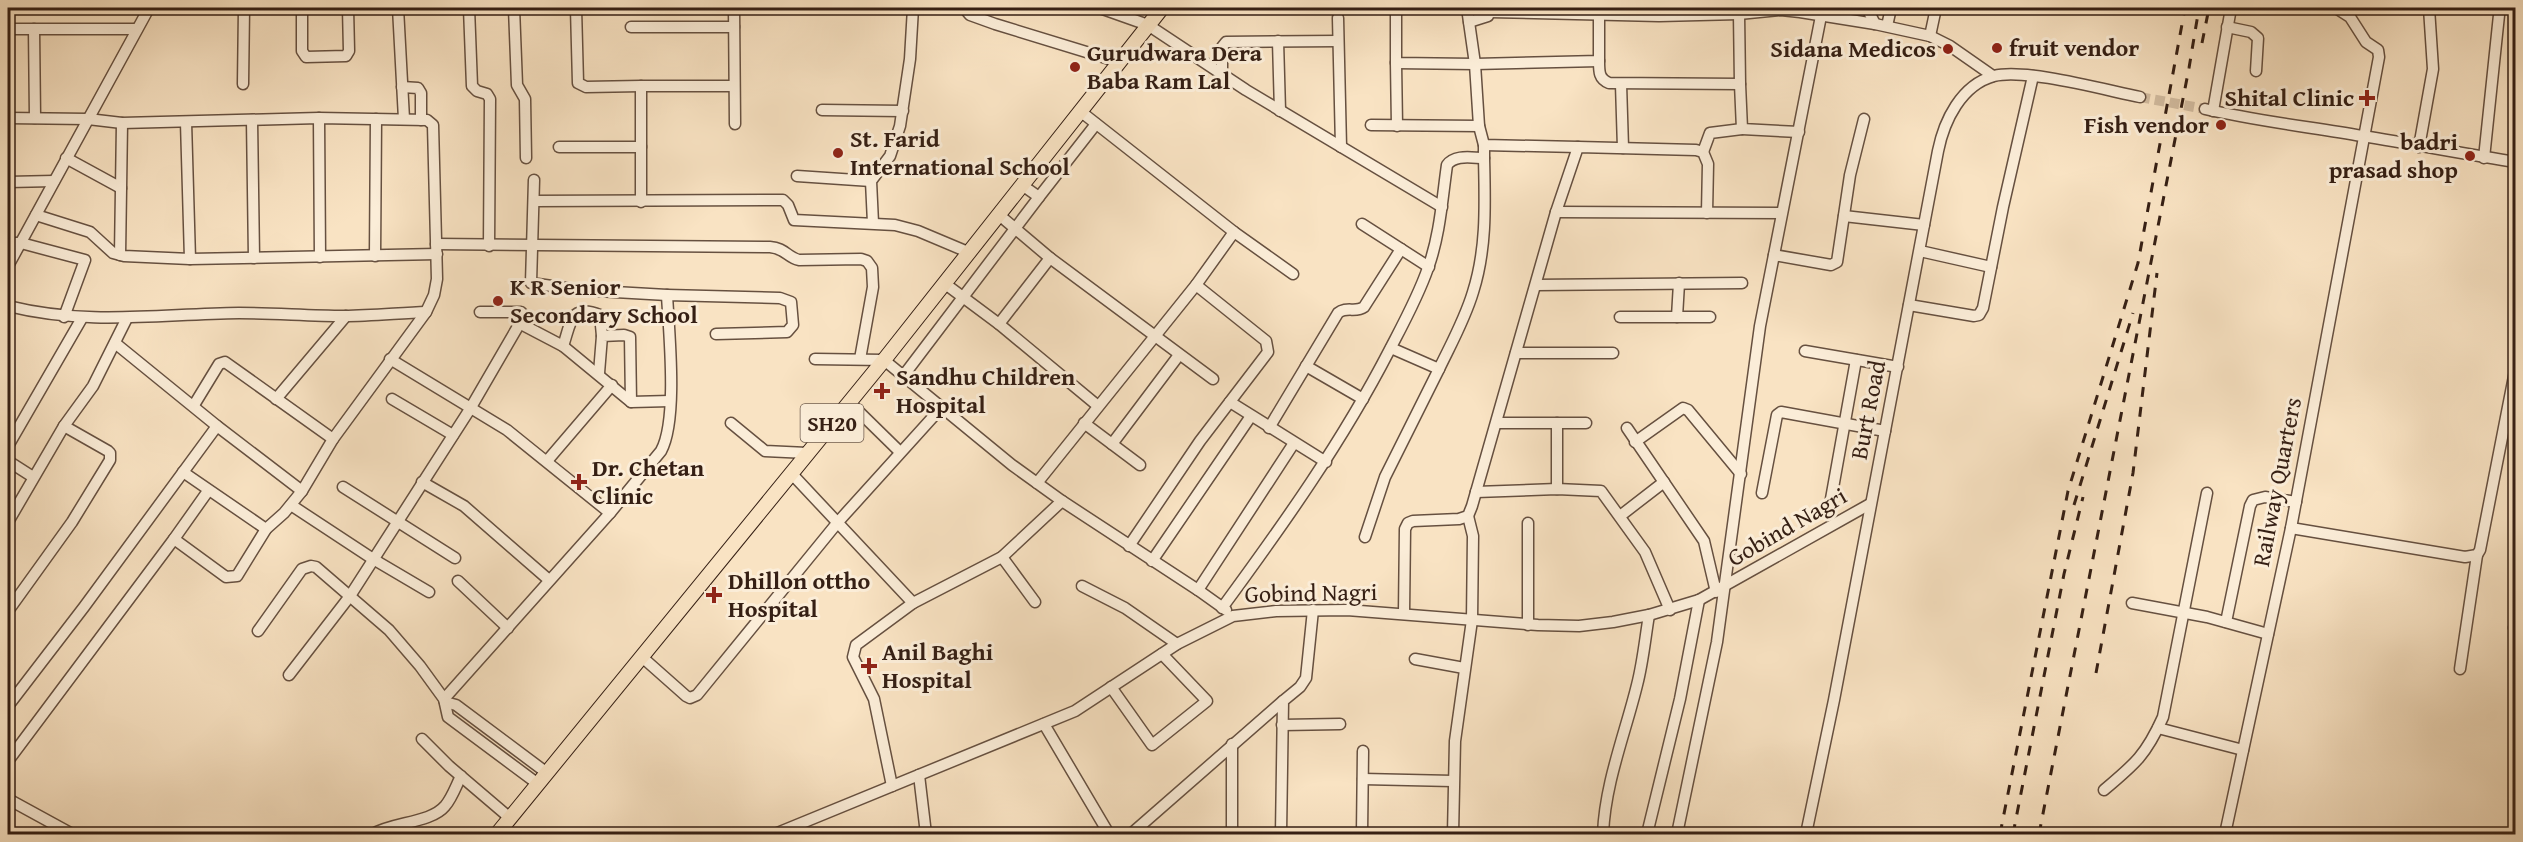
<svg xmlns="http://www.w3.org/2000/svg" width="2523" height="842" font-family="'Gentium Book Plus',serif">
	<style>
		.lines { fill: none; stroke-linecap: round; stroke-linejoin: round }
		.minor-tunnel { stroke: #d2bca0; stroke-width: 10; stroke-dasharray: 10 5; stroke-linecap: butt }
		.minor-casing { stroke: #665040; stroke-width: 13 }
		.major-casing { stroke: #351f14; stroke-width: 16 }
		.minor { stroke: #fbedd8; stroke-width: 10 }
		.major { stroke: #f9e3c3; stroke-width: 14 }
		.rail { stroke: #351f14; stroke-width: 3; stroke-dasharray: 10 10; stroke-linecap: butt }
		.poi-dot { fill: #8f2418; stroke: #fbedd8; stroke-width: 2 }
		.labels { text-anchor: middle; stroke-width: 6; stroke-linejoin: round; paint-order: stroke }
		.shield { fill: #fbedd8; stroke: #705d4f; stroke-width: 1.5 }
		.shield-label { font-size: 22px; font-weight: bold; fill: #351f14 }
		.poi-label { font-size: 24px; font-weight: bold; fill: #351f14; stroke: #fbedd8; text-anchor: start }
		.street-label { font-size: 24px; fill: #351f14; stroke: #fbedd8 }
	</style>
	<rect width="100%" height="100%" fill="#f9e3c3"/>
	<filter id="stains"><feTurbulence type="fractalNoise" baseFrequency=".00333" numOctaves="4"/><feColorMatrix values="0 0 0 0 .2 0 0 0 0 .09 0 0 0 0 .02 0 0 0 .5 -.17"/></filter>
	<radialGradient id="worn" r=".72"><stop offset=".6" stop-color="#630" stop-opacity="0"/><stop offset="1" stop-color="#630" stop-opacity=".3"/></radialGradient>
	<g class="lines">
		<!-- minor-tunnel -->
		<path class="minor-tunnel" d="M 2140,97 L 2205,109"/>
		<!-- minor casing -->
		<g class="minor-casing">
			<g id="minor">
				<path d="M 302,8 L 302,51 L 306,57 L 346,56 L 349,51 L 348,8"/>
				<path d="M 398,8 L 404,119"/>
				<path d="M 469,8 L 472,86 L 477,91 L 487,94 L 490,99 L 489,246"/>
				<path d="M 514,8 L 517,85 L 525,99 L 526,158"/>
				<path d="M 576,8 L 578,83 L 586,87 L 641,86"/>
				<path d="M 734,8 L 735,124"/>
				<path d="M 964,8 L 970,15 L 995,24 L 1119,62"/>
				<path d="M 1100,8 L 1148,25 L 1246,90 L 1442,207"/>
				<path d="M 1396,8 L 1396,63 L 1475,64 L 1599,61 L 1599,13"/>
				<path d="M 1467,8 L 1475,64 L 1479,126 L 1484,145 L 1578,147"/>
				<path d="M 1867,8 L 1875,24"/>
				<path d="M 1490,12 L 1659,16 L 1739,14 L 1781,10 L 1800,12 L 1875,24 L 1930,36 L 1950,46 L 1993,76"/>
				<path d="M 1338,18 L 1341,147"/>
				<path d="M 1469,22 L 1488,16 L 1490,8"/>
				<path d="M 1887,26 L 1891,8"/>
				<path d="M 631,27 L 734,27"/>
				<path d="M 2227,27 L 2251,32 L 2258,38 L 2256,71"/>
				<path d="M 8,29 L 137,29"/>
				<path d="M 34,29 L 35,118"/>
				<path d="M 1930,36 L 1936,8"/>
				<path d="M 1278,41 L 1280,111"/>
				<path d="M 1599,61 C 1599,72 1599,79 1609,83 L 1740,84 L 1739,14"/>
				<path d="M 1396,63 L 1397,126"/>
				<path d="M 1222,74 L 1222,47 L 1226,42 L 1338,41"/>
				<path d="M 243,84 L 244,8"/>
				<path d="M 1621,84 L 1623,148"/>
				<path d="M 1740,84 L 1742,129 L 1799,132"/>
				<path d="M 402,87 L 418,88 L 421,93 L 421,120"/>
				<path d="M 2205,109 C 2257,121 2310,127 2362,136 C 2414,144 2464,154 2516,162"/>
				<path d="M 822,110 L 903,111"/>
				<path d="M 1080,111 L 1234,232 L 1293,274"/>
				<path d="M 2213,111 L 2231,8"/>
				<path d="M 8,118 L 88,119 L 122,123 L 319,118 L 427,120 L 433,125 L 437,279 L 434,295 L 426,312 L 333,439 L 302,491 L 284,513 L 266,529 L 237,576 L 226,577 L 174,539"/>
				<path d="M 319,118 L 320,257"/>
				<path d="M 252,120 L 254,258"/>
				<path d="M 186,122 L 190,259"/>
				<path d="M 1371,125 L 1479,126"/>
				<path d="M 559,147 L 641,147"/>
				<path d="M 2419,147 L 2433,69 L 2429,8"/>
				<path d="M 1703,152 L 1710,133 L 1742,129"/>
				<path d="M 66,158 L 121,188"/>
				<path d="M 2484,158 L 2499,15 L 2498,10 L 2491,8"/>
				<path d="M 797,176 L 871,181"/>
				<path d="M 534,180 L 531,283 L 580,290 L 667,295"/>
				<path d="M 8,182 L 54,181"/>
				<path d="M 1039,197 L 1096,124"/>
				<path d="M 534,201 L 783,200 L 788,205 L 794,220 L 895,225 L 918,231 L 968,252"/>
				<path d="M 641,202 L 641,86 L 734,86"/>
				<path d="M 1556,212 L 1781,213"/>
				<path d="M 998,214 L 1050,258 L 1213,379"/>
				<path d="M 36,215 L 90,232 L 113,253 L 124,256 L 190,259 L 437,254"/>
				<path d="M 1844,216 L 1924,225"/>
				<path d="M 873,223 L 871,181 L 890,156 L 900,126 L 910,59 L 913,8"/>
				<path d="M 1362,224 L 1429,267"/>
				<path d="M 8,243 L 21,243 L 85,260 L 64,317"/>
				<path d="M 436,244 L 770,247 C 785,248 787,257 799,260 L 861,259 L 867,261 L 872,268 L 873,287 L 860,359"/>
				<path d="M 1920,251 L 1991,267"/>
				<path d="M 120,255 L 122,123"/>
				<path d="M 1774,255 L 1831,265 L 1837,262 L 1850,175 L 1864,119"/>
				<path d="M 375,256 L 376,119"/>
				<path d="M 8,266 L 149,8"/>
				<path d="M 944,283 L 999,324 L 1098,406"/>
				<path d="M 1536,285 L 1742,283"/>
				<path d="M 1909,305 L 1974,316 L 1979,315 L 1983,308 L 2003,207 L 2033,76"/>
				<path d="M 8,306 C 89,326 158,314 239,313 C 274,313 309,316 344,316 C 371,316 399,313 426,312"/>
				<path d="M 1620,317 L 1710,317"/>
				<path d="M 1677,317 L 1679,283"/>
				<path d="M 521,324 L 563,346 L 631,402 L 670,401"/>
				<path d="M 999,324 L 1050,258"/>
				<path d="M 115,343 L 217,426 L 302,491"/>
				<path d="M 563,346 C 571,323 570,303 600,315 L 602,336"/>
				<path d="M 1391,348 L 1439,369 C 1451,344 1465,319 1473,292 C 1487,248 1485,203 1484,158"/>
				<path d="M 1805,351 L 1898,367"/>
				<path d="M 1516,353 L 1613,353"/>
				<path d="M 390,359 L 507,430 L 610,513"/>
				<path d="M 815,359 L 884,360 L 1012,465 L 1062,501 L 1198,590 L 1226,610"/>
				<path d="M 1306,366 L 1363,399"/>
				<path d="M 599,373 L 602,336 L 624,335 L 630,337 L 631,402"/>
				<path d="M 904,375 L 1039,197 L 1022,185"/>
				<path d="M 276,399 L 346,316"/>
				<path d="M 392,399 L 453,435"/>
				<path d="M 849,402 L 900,452"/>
				<path d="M 1230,402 L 1326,462"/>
				<path d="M 194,405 L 219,364 L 225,362 L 333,439"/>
				<path d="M 731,423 L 765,451 L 807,453"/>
				<path d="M 1084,423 L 1140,465"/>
				<path d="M 1498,423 L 1586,423"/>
				<path d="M 1557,423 L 1557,489"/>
				<path d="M 1269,428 L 1338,313 C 1346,306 1356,313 1364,307 L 1401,249"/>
				<path d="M 1627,428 L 1704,541 L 1716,592"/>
				<path d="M 1635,442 L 1683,408 L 1688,410 L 1741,474"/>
				<path d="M 1112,444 L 1179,355"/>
				<path d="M 8,446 L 82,318"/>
				<path d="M 8,461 L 33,477"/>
				<path d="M 547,461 L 612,385"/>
				<path d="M 183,472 L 266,529"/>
				<path d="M 791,473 L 913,603"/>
				<path d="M 422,482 L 464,506 L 549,580"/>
				<path d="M 1037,483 L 1196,285 L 1234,232"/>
				<path d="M 343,487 L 455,558"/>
				<path d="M 1476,492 L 1557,489 L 1601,491 L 1645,552 L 1670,610"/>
				<path d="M 1762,493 L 1777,415 L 1781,412 L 1885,431"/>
				<path d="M 1831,499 L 1856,360"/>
				<path d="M 291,505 L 373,559 L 429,592"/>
				<path d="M 1620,516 L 1664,482"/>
				<path d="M 8,522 L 64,426 L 93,386 L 127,318"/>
				<path d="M 1528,523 L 1528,625"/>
				<path d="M 2291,528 L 2465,557 L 2477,555 L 2480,550 L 2516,366"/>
				<path d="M 1365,537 L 1385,477 L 1439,369"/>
				<path d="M 1129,546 L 1200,441 L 1268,352 L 1266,341 L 1196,285"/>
				<path d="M 1002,557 L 1035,602"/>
				<path d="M 1152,561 L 1251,416"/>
				<path d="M 458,581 L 508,628"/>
				<path d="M 1082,586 L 1125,608 L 1177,644"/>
				<path d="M 1198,590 L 1294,443"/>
				<path d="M 2132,603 L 2207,617 L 2268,634"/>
				<path d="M 1222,608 C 1283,525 1342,442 1389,351 C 1403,324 1418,297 1428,268 C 1440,235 1442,200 1447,165 C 1455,154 1472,158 1484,158 L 1484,145"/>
				<path d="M 8,611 L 72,522 L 110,460 L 110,453 L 108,451 L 64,426"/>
				<path d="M 1404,613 L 1405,529 L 1408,523 L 1413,521 L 1459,519 L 1468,516 L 1472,506 L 1556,212 L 1578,147 L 1696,150 L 1703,152 L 1708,164 L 1707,213"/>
				<path d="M 2226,622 L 2250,506 L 2253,500 L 2265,497 L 2296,502"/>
				<path d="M 2514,628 L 2516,628"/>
				<path d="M 258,631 L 302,569 L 311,566 L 316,567 L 389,630 L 420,666 L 444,699 L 448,717 L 538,784"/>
				<path d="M 642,657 L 686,696 L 690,698 L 697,695 L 838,522 L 942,407"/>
				<path d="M 1415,659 L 1464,668"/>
				<path d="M 2460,669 L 2477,555"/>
				<path d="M 289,675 L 350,596 L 470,409 L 524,316 L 521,312 L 480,312"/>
				<path d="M 1111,687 L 1152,745 L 1207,701 L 1162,654"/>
				<path d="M 444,699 L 610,513 L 661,451 C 678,420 669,333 667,295 L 780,298 L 791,302 L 793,325 L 787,332 L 716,334"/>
				<path d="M 445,702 L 456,705 L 547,773"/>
				<path d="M 8,706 L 84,607 L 217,426"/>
				<path d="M 1044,724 L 1109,834"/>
				<path d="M 1282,725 L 1340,724"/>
				<path d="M 2158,728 L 2243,750"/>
				<path d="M 422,739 L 449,766 L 510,818"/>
				<path d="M 8,761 L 174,539 L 208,491"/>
				<path d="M 919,775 L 926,834"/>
				<path d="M 1363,779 L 1453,781"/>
				<path d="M 892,786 L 874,699 L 853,657 L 856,645 L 913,603 L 1002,557 L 1062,501"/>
				<path d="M 2104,790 C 2135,764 2146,755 2163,717 L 2207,493"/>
				<path d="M 8,799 L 72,834"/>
				<path d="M 373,834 C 393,822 431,823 445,806 C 452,798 456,786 461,776"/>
				<path d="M 775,834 L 1075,711 L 1177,644 L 1233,616 L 1276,611 L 1347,610 L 1538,625 L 1579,626 L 1613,622 L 1649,615 L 1699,600 L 1870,504"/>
				<path d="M 1131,834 L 1283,701"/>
				<path d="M 1232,834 L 1232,744"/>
				<path d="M 1281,834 L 1283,701 L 1300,687 L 1306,678 L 1313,610"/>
				<path d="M 1362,834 L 1363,751"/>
				<path d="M 1453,834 L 1455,741 L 1472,620 L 1473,536 L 1468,516"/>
				<path d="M 1603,834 C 1605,783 1625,734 1637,685 C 1643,662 1645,639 1649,615"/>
				<path d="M 1647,834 L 1680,699 L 1699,600"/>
				<path d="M 1677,834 L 1717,642 L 1760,326 L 1821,16"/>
				<path d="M 1806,834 L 1834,700 L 1938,151 C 1944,121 1961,85 1994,76 C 2025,68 2105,90 2140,97"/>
				<path d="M 2225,834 L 2291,528 L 2379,57 L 2378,50 L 2366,42 L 2350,17 L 2336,8"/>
			</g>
		</g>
		<!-- major casing -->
		<g class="major-casing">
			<path id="major" d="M 497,834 L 884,360 L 1162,8"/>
		</g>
		<!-- minor -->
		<use href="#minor" class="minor"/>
		<!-- major -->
		<use href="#major" class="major"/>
		<!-- rail -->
		<g class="rail">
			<path d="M 2202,43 L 2209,8"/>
			<path d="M 2074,505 L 2133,313"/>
			<path d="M 2096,673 L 2133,473 L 2157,273"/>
			<path d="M 2000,834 L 2068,491 L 2138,263 L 2185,8"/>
			<path d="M 2013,834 L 2064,574 L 2083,497"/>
			<path d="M 2039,834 L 2189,68 L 2199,8"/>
		</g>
	</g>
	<!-- markers -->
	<g class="poi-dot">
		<circle cx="1997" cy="48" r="6"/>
		<circle cx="1948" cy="49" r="6"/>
		<circle cx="1075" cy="67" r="6"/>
		<path d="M2364 89h6v6h6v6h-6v6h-6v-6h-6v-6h6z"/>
		<circle cx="2221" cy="125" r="6"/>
		<circle cx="838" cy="153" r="6"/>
		<circle cx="2470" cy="156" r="6"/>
		<circle cx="498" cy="301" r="6"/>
		<path d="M879 382h6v6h6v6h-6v6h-6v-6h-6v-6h6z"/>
		<path d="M576 473h6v6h6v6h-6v6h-6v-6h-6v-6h6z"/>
		<path d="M711 586h6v6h6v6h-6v6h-6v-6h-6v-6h6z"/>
		<path d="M866 657h6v6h6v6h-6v6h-6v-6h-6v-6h6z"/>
	</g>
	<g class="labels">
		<!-- shield labels -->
		<rect class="shield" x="800.5" y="404" width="63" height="38" rx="4.5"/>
		<g class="shield-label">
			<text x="832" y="431">SH20</text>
		</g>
		<!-- poi labels -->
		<g class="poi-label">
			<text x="2009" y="56">fruit vendor</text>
			<text x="1936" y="57" text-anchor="end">Sidana Medicos</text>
			<text x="1087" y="61">Gurudwara Dera<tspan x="1087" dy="28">Baba Ram Lal</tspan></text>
			<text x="2354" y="106" text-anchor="end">Shital Clinic</text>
			<text x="2209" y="133" text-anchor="end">Fish vendor</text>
			<text x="850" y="147">St. Farid<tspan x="850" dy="28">International School</tspan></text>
			<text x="2458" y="150" text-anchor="end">badri<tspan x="2458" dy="28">prasad shop</tspan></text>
			<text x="510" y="295">K R Senior<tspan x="510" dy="28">Secondary School</tspan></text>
			<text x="896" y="385">Sandhu Children<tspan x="896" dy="28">Hospital</tspan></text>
			<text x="592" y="476">Dr. Chetan<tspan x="592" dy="28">Clinic</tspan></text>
			<text x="728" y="589">Dhillon ottho<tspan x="728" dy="28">Hospital</tspan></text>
			<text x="882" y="660">Anil Baghi<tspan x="882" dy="28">Hospital</tspan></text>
		</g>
		<!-- street labels -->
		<g class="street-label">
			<text transform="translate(1868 410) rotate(-79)" y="8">Burt Road</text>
			<text transform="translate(2277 482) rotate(-79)" y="8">Railway Quarters</text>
			<text transform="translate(1787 527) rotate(-30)" y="8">Gobind Nagri</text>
			<text transform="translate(1311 593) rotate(-1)" y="8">Gobind Nagri</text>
		</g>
	</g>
	<!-- margin -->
	<rect width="2523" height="842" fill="none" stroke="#f9e3c3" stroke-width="30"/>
	<rect x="9" y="9" width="2505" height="824" fill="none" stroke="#351f14" stroke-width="3"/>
	<rect x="15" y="15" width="2493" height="812" fill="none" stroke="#351f14" stroke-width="1.5"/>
	<rect width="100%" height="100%" filter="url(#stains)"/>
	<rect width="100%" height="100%" fill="url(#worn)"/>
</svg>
